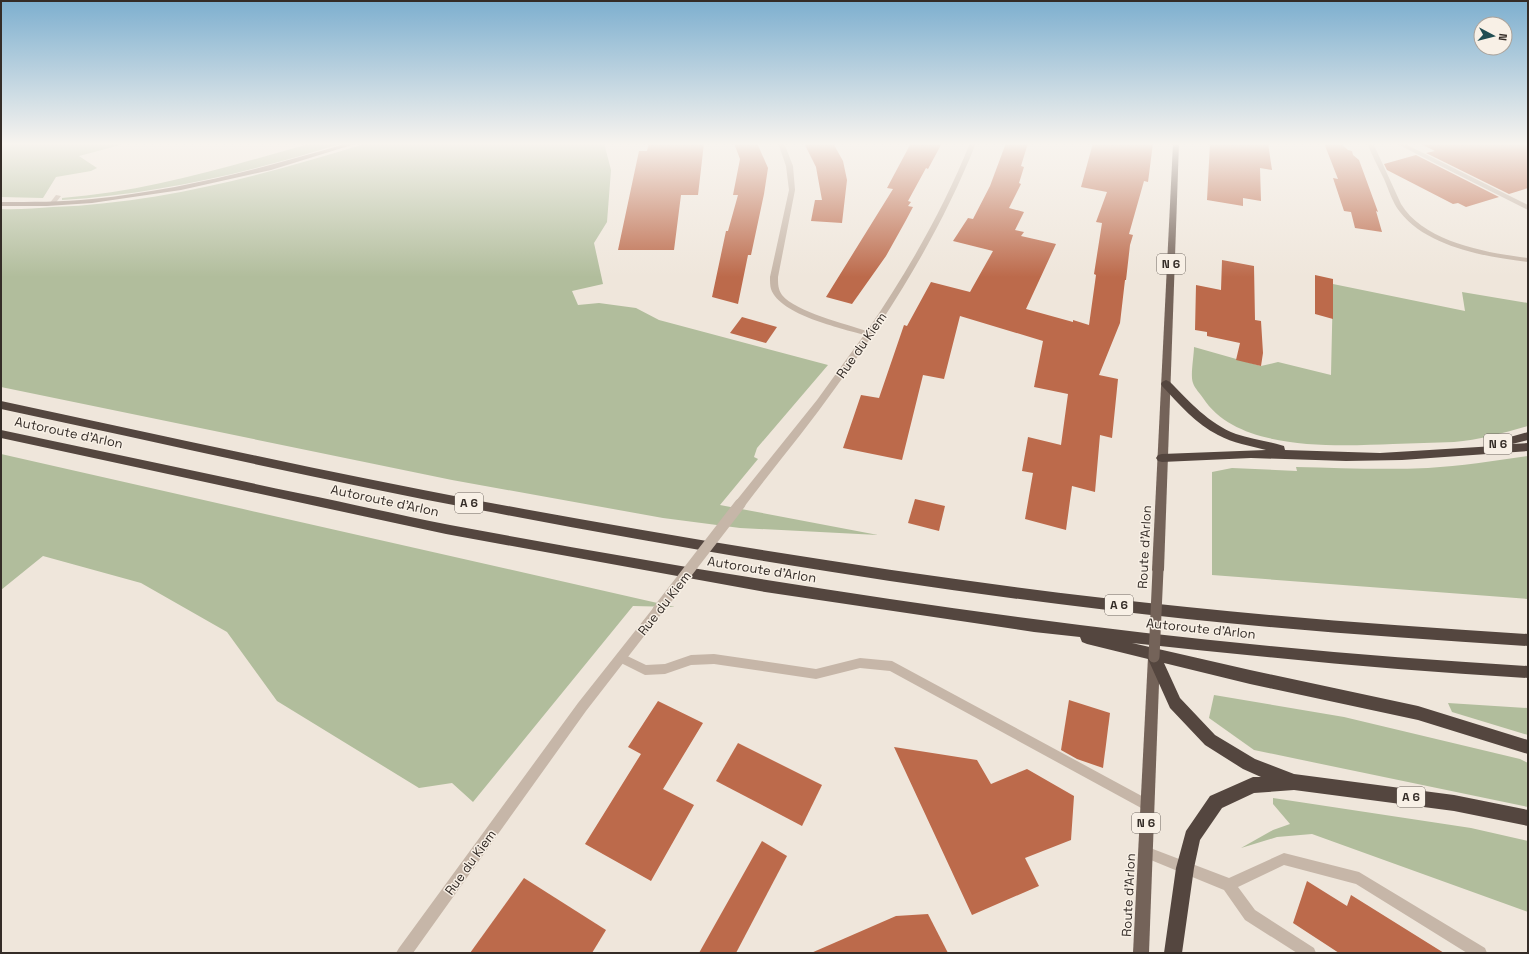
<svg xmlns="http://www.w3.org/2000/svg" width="1529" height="954" font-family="'Space Grotesk',sans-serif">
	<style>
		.green { fill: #b1bd9c }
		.building { fill: #bc6a4b }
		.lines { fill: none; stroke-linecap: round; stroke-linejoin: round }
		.lane { fill: #c6b6a8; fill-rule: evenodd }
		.street { fill: #c6b6a8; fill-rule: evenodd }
		.secondary { fill: #9a8679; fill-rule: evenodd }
		.primary { fill: #746359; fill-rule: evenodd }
		.highway { fill: #54463f; fill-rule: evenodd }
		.street-bridge { stroke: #c6b6a8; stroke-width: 11 }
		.primary-bridge { stroke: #746359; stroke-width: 11 }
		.labels { text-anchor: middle; stroke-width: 3; stroke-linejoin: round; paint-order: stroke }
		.shield { fill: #f8f0e6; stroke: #6f6760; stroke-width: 1 }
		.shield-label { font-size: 12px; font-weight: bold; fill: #342c27 }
		.street-label { font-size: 13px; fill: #342c27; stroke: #f8f0e6 }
	</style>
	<rect width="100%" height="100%" fill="#efe6db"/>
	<!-- green -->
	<g class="green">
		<path d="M 1,143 L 128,143 L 79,156 L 97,168 L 91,171 L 56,177 L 43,198 L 1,197 Z"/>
		<path d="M 312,143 L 343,143 C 251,172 158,194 62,200 L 62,198 C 147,192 230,166 312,143 Z"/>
		<path d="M 367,143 L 604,143 L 611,170 L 607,222 L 594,243 L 603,284 L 572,291 L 578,305 L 599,303 L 636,308 L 659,320 L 828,365 L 757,448 L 754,457 L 758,459 L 720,505 L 878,535 L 740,528 L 663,518 L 452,480 L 1,387 L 1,209 C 18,210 36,208 53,207 C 161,203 264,175 367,143 Z"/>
		<path d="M 1333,284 L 1465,311 L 1462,292 L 1528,303 L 1528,426 C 1504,433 1479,440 1454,442 C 1434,443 1413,443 1393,444 C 1336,446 1238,452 1203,398 C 1200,393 1195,389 1193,383 C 1190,376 1194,356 1194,347 L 1261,366 L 1278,362 L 1331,375 Z"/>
		<path d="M 1,454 L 675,607 L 633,606 L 473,802 L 452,783 L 419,788 L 277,701 L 227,632 L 141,583 L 43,556 L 1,590 Z"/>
		<path d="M 1528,456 L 1528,599 L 1212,575 L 1212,472 L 1232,468 L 1297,471 L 1296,467 C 1340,468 1384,470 1428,468 C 1461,466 1495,461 1528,456 Z"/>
		<path d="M 1214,695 L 1344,717 L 1520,759 L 1528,763 L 1528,807 L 1254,750 L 1209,718 Z"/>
		<path d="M 1448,703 L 1528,708 L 1528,735 L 1452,712 Z"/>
		<path d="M 1273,798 L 1471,828 L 1528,841 L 1528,912 L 1312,834 L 1277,837 L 1241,848 L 1273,830 L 1290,824 L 1273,804 Z"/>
	</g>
	<!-- building -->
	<g class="building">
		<path d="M 649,143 L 704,143 L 698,195 L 681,195 L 674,250 L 618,250 L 639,151 L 647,151 Z"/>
		<path d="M 734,143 L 757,143 L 768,168 L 764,194 L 751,255 L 748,255 L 738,304 L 712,297 L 726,231 L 728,231 L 738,195 L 733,195 L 740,159 Z"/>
		<path d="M 804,143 L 833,143 L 843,161 L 847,180 L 842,223 L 811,221 L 815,200 L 822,200 L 816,167 Z"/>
		<path d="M 911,143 L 942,143 L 928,169 L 926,168 L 908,201 L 911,202 L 908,206 L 913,207 L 905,222 L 886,256 L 852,304 L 826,297 L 893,189 L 887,188 Z"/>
		<path d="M 1006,143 L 1028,143 L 1021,166 L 1024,167 L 1019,183 L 1021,184 L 1009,208 L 1024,212 L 1015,230 L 1024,232 L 1021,236 L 1056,244 L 1026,309 L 1073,322 L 1073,320 L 1089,325 L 1096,275 L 1094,274 L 1102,223 L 1096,222 L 1107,192 L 1081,187 L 1093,143 L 1153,143 L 1148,182 L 1144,181 L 1129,234 L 1133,235 L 1130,245 L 1126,280 L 1125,280 L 1120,323 L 1099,375 L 1118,379 L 1112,438 L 1100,435 L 1095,492 L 1072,486 L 1066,530 L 1025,519 L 1033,473 L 1022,471 L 1028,437 L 1061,445 L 1068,394 L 1034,387 L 1043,341 L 960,316 L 944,379 L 923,375 L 902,460 L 843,448 L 861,395 L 879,398 L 904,325 L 907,326 L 931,282 L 970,292 L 993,251 L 953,241 L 968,218 L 973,219 L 990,186 Z"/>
		<path d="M 1210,143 L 1268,143 L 1272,170 L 1260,168 L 1261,201 L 1243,198 L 1243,206 L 1207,200 Z"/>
		<path d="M 1324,143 L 1340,143 L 1348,150 L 1352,151 L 1353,155 L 1359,160 L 1378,212 L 1376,211 L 1382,232 L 1355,228 L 1351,212 L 1344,211 L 1333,178 L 1338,179 Z"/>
		<path d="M 1419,143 L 1528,143 L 1528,188 L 1509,194 L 1426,153 L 1435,151 Z"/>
		<path d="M 1416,155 L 1499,197 L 1466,207 L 1458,203 L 1453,204 L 1387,170 L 1384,164 Z"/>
		<path d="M 1222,260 L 1254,266 L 1255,320 L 1261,321 L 1263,353 L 1261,366 L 1236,360 L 1240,343 L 1207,336 L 1207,332 L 1195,330 L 1196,285 L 1221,290 Z"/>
		<path d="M 1315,275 L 1333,279 L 1333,319 L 1315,314 Z"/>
		<path d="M 742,317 L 777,327 L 766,343 L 730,333 Z"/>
		<path d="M 915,499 L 945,506 L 939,531 L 908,523 Z"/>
		<path d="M 1069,700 L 1110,713 L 1103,768 L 1077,759 L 1061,750 Z"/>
		<path d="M 658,701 L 703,723 L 663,789 L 694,805 L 651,881 L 585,844 L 641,754 L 628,747 Z"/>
		<path d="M 738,743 L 822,785 L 802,826 L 716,781 Z"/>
		<path d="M 894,747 L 977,760 L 991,784 L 1027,769 L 1074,796 L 1071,840 L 1025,858 L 1039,886 L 972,915 Z"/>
		<path d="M 762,841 L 787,856 L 736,953 L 699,953 Z"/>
		<path d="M 524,878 L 606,930 L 592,953 L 470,953 Z"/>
		<path d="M 1307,881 L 1347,906 L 1351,895 L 1444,953 L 1339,953 L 1293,923 Z"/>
		<path d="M 928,914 L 948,953 L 811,953 L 896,916 Z"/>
	</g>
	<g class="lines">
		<!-- lane -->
		<g class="lane">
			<path d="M 56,195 L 61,196 L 54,205 L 50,205 L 49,204 Z"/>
			<path d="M 621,653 L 646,665 L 665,664 L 691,655 L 714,654 L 816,669 L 860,658 L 892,661 L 1151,801 L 1153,805 L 1151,809 L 1147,811 L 1143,809 L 890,671 L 860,668 L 816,679 L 714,664 L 691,665 L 665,674 L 645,675 L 617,661 L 616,658 L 617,655 Z"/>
			<path d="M 1145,846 L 1229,878 L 1284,853 L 1359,872 L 1485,948 L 1487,953 L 1467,953 L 1356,884 L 1284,865 L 1238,887 L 1255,910 L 1314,948 L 1316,953 L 1297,953 L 1245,920 L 1224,890 L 1141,856 L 1139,852 L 1141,848 Z"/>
		</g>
		<!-- street -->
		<g class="street">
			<path d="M 778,143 L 784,143 L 793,166 L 795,190 L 778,277 C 778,284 778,289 782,295 C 796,312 846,324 867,331 C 908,271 943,210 970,143 L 976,143 C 941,231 892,310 836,387 C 807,428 774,467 744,507 L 736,507 L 735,504 L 736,501 L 817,400 L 864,335 C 841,328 780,315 771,289 C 770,286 770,281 770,277 L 789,190 L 786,166 Z"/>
			<path d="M 1367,143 L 1373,143 L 1401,204 C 1424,242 1487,253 1528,258 L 1528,262 C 1486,257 1427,247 1400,212 C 1392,202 1389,190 1384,179 C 1378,167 1372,155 1367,143 Z"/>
			<path d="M 1395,143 L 1403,143 L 1528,205 L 1528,210 Z"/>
			<path d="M 658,605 L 662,607 L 664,610 L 662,613 L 586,711 L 413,953 L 396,953 L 399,948 L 578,703 L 654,607 Z"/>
		</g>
		<!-- secondary -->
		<path class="secondary" d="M 348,143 L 358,143 L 271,170 L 181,190 L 92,203 L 47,206 L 1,206 L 1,202 C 31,202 62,202 92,199 C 180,190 264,168 348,143 Z"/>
		<!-- primary -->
		<g class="primary">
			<path d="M 1173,143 L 1179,143 L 1164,570 L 1162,573 L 1158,574 L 1154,573 L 1152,570 Z"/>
			<path d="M 1154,652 L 1158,653 L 1160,657 L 1149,953 L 1133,953 L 1148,657 L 1150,653 Z"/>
		</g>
		<!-- highway -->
		<g class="highway">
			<path d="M 1166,380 L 1170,382 C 1189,401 1209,424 1236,434 C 1251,439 1268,441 1284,446 L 1285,450 L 1380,453 L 1495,446 L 1494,444 L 1496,441 L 1528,432 L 1528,440 L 1512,444 L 1528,443 L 1528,451 L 1402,460 L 1346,461 L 1251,458 L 1162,462 L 1158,461 L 1156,458 L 1158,455 L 1162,454 L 1266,450 C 1250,446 1233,443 1218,435 C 1196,424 1179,404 1162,386 L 1161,384 L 1162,382 Z"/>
			<path d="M 1,401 C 161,435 320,471 480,501 C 714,544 950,583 1187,607 C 1301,619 1414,627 1528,634 L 1528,646 C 1414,639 1300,631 1187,619 C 950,594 714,555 480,510 C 320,480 161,443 1,409 Z"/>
			<path d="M 1,430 C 100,451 199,472 298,493 C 348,503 399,515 450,525 C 806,591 1166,646 1528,666 L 1528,678 C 1396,671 1264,657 1132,643 L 1250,670 L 1418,706 L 1528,740 L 1528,754 L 1418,720 L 1250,684 L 1164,663 L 1180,698 L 1215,735 L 1255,759 L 1294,774 L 1454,795 L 1528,810 L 1528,826 L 1454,811 L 1294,790 L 1254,793 L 1222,808 L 1200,840 L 1194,868 L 1182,953 L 1164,953 L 1176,868 L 1186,831 L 1210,796 L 1253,777 L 1261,777 L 1243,769 L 1205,745 L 1170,708 L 1148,659 L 1087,644 L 1082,642 L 1080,637 L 1034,632 L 765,592 L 446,534 L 1,438 Z"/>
		</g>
		<!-- street-bridge -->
		<path class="street-bridge" d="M 658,610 L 740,504"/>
		<!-- primary-bridge -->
		<path class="primary-bridge" d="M 1154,657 L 1158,570"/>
	</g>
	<!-- sky -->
	<linearGradient id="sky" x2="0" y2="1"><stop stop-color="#7dafcf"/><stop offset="0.52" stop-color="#f8f4ef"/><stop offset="1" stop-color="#f8f4ef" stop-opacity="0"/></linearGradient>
	<rect width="1529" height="277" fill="url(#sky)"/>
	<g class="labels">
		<!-- shield labels -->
		<g class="shield">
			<rect x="1157" y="254" width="28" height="20" rx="3"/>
			<rect x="1484" y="434" width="28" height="20" rx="3"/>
			<rect x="455" y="493" width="28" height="20" rx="3"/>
			<rect x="1105" y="595" width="28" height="20" rx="3"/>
			<rect x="1397" y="787" width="28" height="20" rx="3"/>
			<rect x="1132" y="813" width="28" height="20" rx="3"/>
		</g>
		<g class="shield-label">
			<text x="1171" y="268">N 6</text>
			<text x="1498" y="448">N 6</text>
			<text x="469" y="507">A 6</text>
			<text x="1119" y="609">A 6</text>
			<text x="1411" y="801">A 6</text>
			<text x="1146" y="827">N 6</text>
		</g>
		<!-- street labels -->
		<g class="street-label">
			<text transform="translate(861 345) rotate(-55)" y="5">Rue du Kiem</text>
			<text transform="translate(69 432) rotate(12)" y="5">Autoroute d'Arlon</text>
			<text transform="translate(385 500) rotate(12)" y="5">Autoroute d'Arlon</text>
			<text transform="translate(1144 547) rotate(-87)" y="5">Route d'Arlon</text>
			<text transform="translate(762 569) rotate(9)" y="5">Autoroute d'Arlon</text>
			<text transform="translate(664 603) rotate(-52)" y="5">Rue du Kiem</text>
			<text transform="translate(1201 628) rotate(6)" y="5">Autoroute d'Arlon</text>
			<text transform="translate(470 862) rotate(-54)" y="5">Rue du Kiem</text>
			<text transform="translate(1128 895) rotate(-87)" y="5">Route d'Arlon</text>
		</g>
	</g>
	<!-- border -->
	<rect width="1529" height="954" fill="none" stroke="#342c27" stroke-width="4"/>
	<!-- north arrow -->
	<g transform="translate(1493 36) rotate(97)"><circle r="19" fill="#f8f0e6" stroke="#aaa29a"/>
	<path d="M0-3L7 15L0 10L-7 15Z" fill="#204d52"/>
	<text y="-6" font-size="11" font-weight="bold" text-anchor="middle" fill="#342c27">N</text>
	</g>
</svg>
